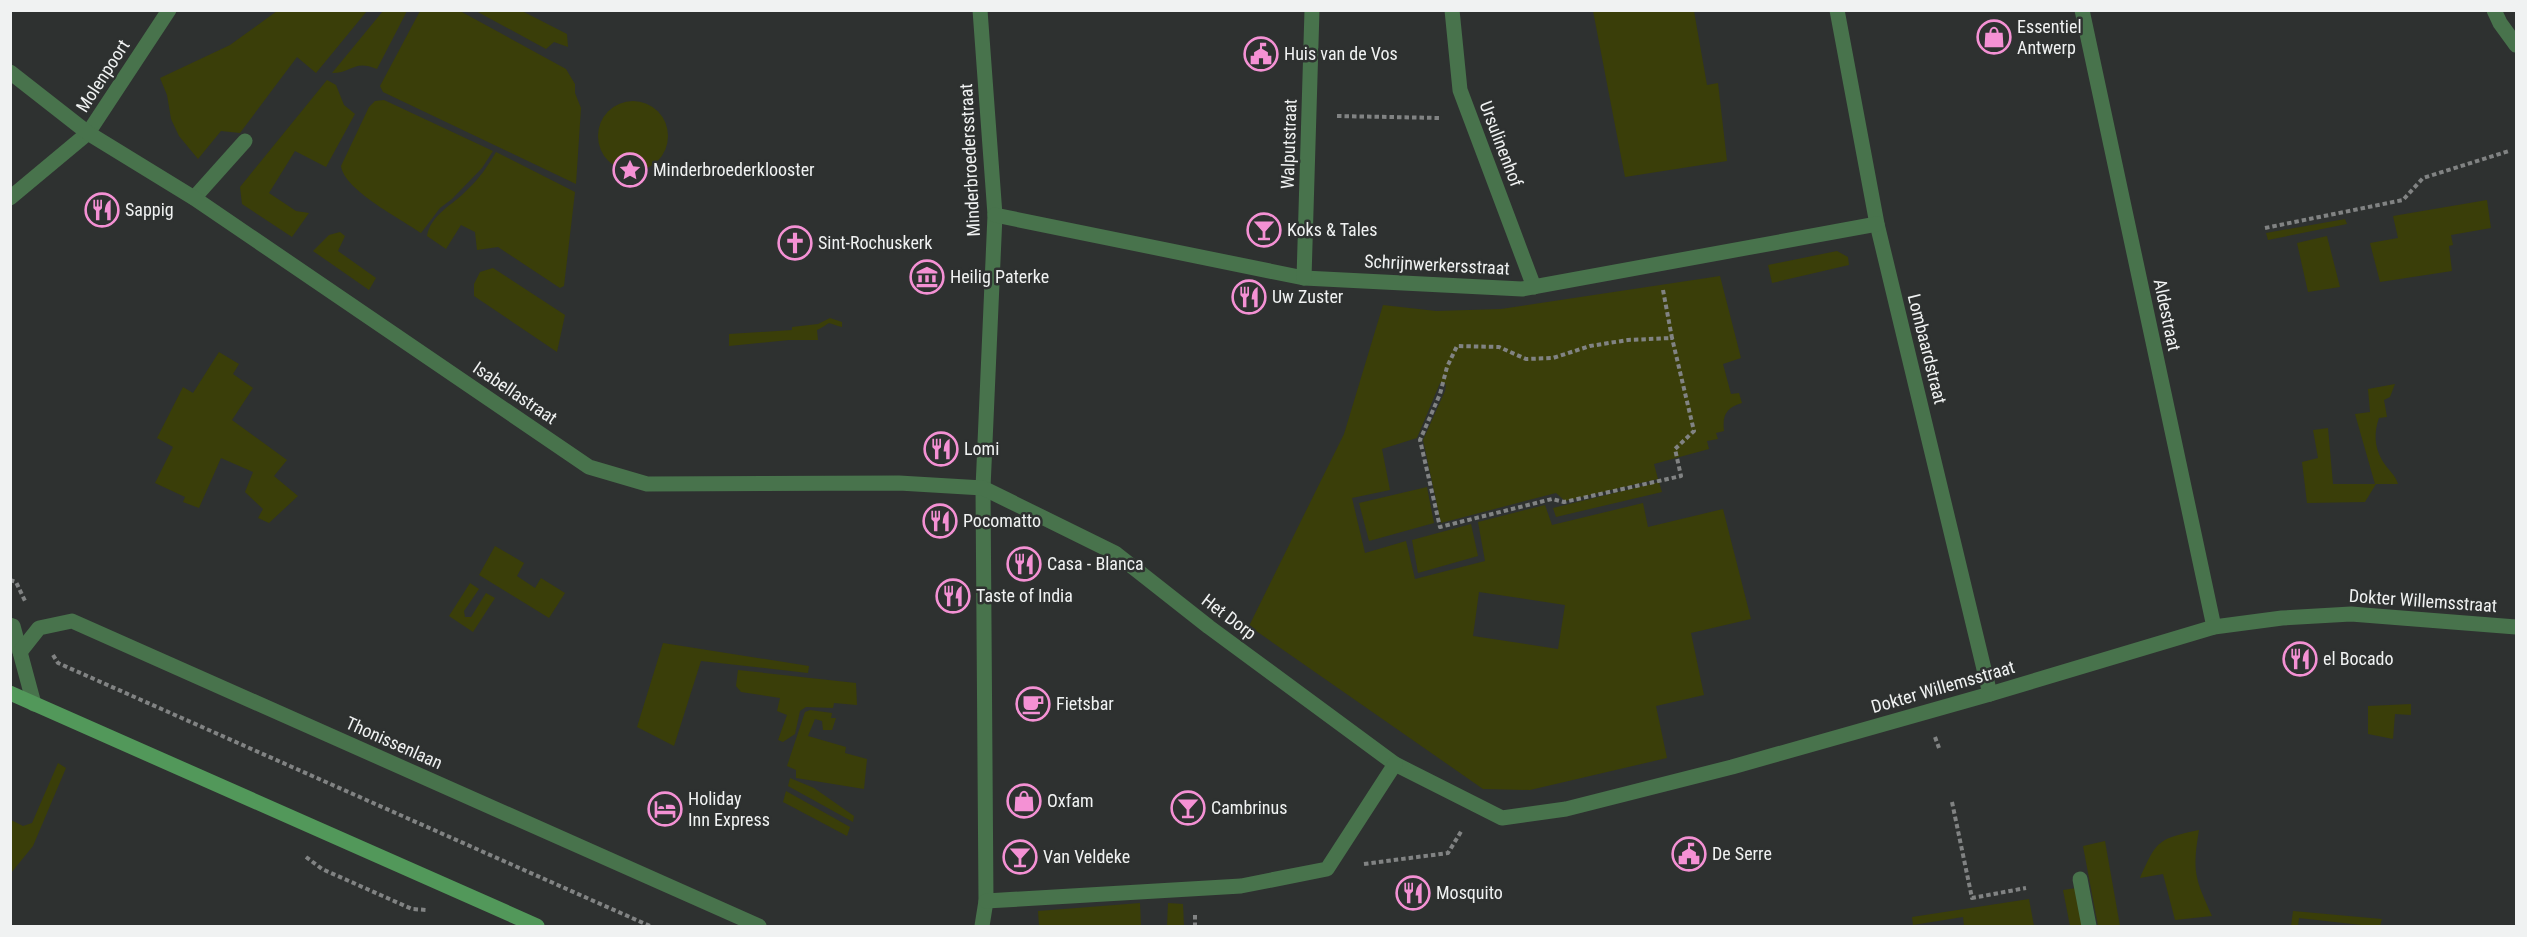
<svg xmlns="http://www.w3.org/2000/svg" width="2527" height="937" font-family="'Roboto Condensed',sans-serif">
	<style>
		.green { fill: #3a3e09; fill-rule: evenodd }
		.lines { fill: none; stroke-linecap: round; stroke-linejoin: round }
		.path { stroke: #818383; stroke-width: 4; stroke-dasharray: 4.5 3; stroke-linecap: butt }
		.service { stroke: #48734c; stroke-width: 15 }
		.pedestrian { stroke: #48734c; stroke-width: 15 }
		.minor { stroke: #48734c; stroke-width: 15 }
		.secondary { stroke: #52985a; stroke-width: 15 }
		.labels { text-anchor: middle; stroke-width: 5; stroke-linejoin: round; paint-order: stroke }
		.poi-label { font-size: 18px; fill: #f0f2f2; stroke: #2e3130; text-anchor: start }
		.street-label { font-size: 18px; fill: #f0f2f2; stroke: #2e3130 }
	</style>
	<rect width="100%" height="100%" fill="#2e3130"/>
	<!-- green -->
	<g class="green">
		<path d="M 277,11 L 367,11 L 316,73 L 297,57 L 240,133 L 221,131 L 198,159 L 179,136 L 171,119 L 167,95 L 160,78 L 230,45 Z"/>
		<path d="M 383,11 L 407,11 L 377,69 C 354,59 352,73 332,73 Z"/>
		<path d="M 420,11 L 460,11 L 566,69 L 575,84 L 575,93 L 581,108 L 576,184 L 383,92 L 380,86 Z"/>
		<path d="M 476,11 L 522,11 L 567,34 L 568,47 L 554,42 L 546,49 Z"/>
		<path d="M 1593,11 L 1694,11 L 1707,85 L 1718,83 L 1727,161 L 1625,177 Z"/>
		<path d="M 327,80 L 336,85 L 344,105 L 355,114 L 326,167 L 295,151 L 269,193 L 296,211 L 309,213 L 292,237 L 242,204 L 240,187 Z"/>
		<path d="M 384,100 L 493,151 L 482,168 L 452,199 L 440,208 L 421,233 C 401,219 344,190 341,166 L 369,107 L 375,101 Z"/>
		<circle cx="633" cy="136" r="35"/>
		<path d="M 496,152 L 575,192 L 564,286 L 560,288 L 498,247 L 477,250 L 475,232 L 461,225 L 446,249 L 427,236 C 431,214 453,205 467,190 C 479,179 488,166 496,152 Z"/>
		<path d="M 2487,200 L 2491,228 L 2451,235 L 2453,245 L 2449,246 L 2452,271 L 2380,282 L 2370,243 L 2398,238 L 2393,216 Z"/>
		<path d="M 2345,219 L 2347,224 L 2268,240 L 2266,233 Z"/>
		<path d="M 340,232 L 345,236 L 338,251 L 376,278 L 369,290 L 313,251 L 329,235 Z"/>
		<path d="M 2327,236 L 2340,287 L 2308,292 L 2297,243 Z"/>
		<path d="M 1837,251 L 1848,257 L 1849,265 L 1772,283 L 1768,265 Z"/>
		<path d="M 493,268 L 565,315 L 557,352 L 474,296 L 474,284 L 480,272 Z"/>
		<path d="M 1720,276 L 1741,358 L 1723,364 L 1731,394 L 1739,393 L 1742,403 C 1727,407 1722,415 1724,431 L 1716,433 L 1718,439 L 1707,441 L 1709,449 L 1654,464 L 1658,479 L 1565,501 L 1556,493 L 1441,523 L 1423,440 L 1445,391 L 1446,385 L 1443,382 L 1440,383 L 1417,438 L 1382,449 L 1390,490 L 1352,498 L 1365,553 L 1406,541 L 1415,579 L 1485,561 L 1478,522 L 1545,505 L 1552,525 L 1643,503 L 1648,527 L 1723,509 L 1751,619 L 1691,633 L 1704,695 L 1656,706 L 1667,758 L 1530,790 L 1483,789 L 1249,626 L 1344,434 L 1383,305 L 1436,311 L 1501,309 ZM 1479,592 L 1565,605 L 1558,649 L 1473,636 Z"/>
		<path d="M 830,318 L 842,322 L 842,327 C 822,321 834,322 817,330 L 818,340 L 789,340 L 729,346 L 729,334 L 792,330 L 792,327 L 818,324 Z"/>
		<path d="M 219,352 L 239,364 L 233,374 L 253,388 L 232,420 L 287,460 L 274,476 L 298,496 L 269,523 L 258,518 L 263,509 L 245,492 L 253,472 L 221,458 L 199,508 L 183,502 L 185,497 L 155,483 L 173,447 L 157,438 L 183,387 L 193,393 Z"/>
		<path d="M 2395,384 L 2390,397 L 2384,400 L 2387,417 L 2379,418 C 2374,432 2374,446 2382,460 C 2387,469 2395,474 2398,484 L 2376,484 L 2365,502 L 2307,503 L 2302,462 L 2318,458 L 2313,430 L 2328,428 L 2333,484 L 2375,484 L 2355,414 L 2370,412 L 2368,389 Z"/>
		<path d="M 1659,482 L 1662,492 L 1556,517 L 1553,508 Z"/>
		<path d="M 1427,487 L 1434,523 L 1369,541 L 1359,503 Z"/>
		<path d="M 1471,524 L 1478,556 L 1418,573 L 1412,540 Z"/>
		<path d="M 495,546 L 524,563 L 517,576 L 535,588 L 541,578 L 565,593 L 549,618 L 479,575 Z"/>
		<path d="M 470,583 L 479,589 L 464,611 L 465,617 L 471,617 L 486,593 L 495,598 L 473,632 L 449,616 Z"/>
		<path d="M 663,643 L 809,666 L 808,673 L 701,661 L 674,746 L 637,727 Z"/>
		<path d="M 738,670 L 856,683 L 857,705 L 834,703 L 833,708 L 806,707 L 800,711 L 795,734 L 783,742 L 778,740 L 787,715 L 777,711 L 780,698 L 741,692 L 736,686 Z"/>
		<path d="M 2411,704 L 2411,715 L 2395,714 L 2393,739 L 2368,734 L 2368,706 Z"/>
		<path d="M 810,710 L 832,713 L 831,718 L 836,718 L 832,730 L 823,730 L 822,721 L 815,719 L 808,736 L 846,747 L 845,753 L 867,759 L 864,789 L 796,778 L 796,770 L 787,766 L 805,712 Z"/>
		<path d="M 58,763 L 66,768 L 33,846 L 11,873 L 11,820 L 23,826 L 32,823 Z"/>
		<path d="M 790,778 L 814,788 L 854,816 L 853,822 L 788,786 Z"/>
		<path d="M 786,791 L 850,827 L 847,836 L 783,802 Z"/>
		<path d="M 2199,830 C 2192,872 2195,878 2212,916 L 2175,920 L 2163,874 L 2140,878 C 2157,840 2158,839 2199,830 Z"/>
		<path d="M 2105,841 L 2120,926 L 2098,926 L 2083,846 Z"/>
		<path d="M 2076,888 L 2083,926 L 2070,926 L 2063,890 Z"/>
		<path d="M 2029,899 L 2034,926 L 1964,926 L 1963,917 L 1913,925 L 1912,917 Z"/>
		<path d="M 1140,903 L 1141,926 L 1039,926 L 1038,911 Z"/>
		<path d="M 1168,903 L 1183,904 L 1184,926 L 1167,926 Z"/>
		<path d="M 2293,911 L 2382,919 L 2380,926 L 2370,926 L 2299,918 L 2298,926 L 2291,926 Z"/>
	</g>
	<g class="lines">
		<!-- path -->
		<g class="path">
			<path d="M 1337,116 L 1440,118"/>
			<path d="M 2265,228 L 2403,200 L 2423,178 L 2509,151"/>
			<path d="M 1663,290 L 1672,338 L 1628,340 L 1590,346 L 1553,358 L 1526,359 L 1499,347 L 1457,346 L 1447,367 L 1440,394 L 1420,440 L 1440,527 L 1552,499 L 1564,502 L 1681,476 L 1675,449 L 1694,431 L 1672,338"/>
			<path d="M 10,580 L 16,582 L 25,601"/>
			<path d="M 53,655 L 58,663 L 650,926"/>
			<path d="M 1935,737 L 1939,748"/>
			<path d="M 1952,802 L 1972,898 L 2026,888"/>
			<path d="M 306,857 L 322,869 L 412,909 L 427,910"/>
			<path d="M 1364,864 L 1448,853 L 1462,830"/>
			<path d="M 1195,915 L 1195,926"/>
		</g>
		<!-- service -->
		<g class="service">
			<path d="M 194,198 L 245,141"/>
			<path d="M 2080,879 L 2089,926"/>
		</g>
		<!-- pedestrian -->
		<path class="pedestrian" d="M 10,198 L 88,133 L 169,10"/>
		<!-- minor -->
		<g class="minor">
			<path d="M 980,10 L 995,215 L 983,488 L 986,901 L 982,926"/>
			<path d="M 1452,10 L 1460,90 L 1534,287"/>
			<path d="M 1837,10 L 1877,224 L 1990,694"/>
			<path d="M 2082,10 L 2214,627"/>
			<path d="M 2494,10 L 2500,23 L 2516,45"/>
			<path d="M 10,72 L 88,133 L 194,198 L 589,467 L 647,484 L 899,483 L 983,488 L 1115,553 L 1209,627 L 1395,764 L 1502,818 L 1566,809 L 1732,767 L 1990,694 L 2214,627 L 2282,618 L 2351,614 L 2516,627"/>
			<path d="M 995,215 L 1304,278 L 1522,289 L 1877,224"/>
			<path d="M 1304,278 L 1312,10"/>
			<path d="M 10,625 L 13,626 L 34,704"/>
			<path d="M 20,652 L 39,628 L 72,621 L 759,926"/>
			<path d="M 986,901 L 1241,886 L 1327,869 L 1395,764"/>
		</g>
		<!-- secondary -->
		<path class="secondary" d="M 10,693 L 537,926"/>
	</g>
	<!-- icons -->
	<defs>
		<g id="shop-ring" transform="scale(1.725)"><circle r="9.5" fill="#2e3130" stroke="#f491d4" stroke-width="1.5"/><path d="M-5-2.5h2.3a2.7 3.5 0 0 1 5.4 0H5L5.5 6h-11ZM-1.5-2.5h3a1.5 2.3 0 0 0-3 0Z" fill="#f491d4"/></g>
		<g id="civic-ring" transform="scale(1.725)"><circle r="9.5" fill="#2e3130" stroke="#f491d4" stroke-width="1.5"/><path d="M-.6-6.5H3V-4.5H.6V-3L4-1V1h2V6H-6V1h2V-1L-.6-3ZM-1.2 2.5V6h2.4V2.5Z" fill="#f491d4"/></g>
		<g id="sight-ring" transform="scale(1.725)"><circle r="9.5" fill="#2e3130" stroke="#f491d4" stroke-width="1.5"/><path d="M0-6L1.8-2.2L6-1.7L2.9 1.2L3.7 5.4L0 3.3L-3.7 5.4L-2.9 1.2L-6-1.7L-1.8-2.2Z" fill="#f491d4"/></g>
		<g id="restaurant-ring" transform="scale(1.725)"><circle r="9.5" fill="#2e3130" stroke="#f491d4" stroke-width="1.5"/><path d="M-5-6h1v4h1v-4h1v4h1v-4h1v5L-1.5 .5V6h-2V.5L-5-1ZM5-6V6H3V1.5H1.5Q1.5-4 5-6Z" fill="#f491d4"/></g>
		<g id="bar-ring" transform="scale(1.725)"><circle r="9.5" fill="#2e3130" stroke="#f491d4" stroke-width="1.5"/><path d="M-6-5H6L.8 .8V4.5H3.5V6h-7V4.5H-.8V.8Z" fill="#f491d4"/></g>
		<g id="church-ring" transform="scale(1.725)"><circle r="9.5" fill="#2e3130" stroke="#f491d4" stroke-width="1.5"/><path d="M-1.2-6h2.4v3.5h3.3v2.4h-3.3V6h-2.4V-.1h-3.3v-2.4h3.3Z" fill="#f491d4"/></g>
		<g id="museum-ring" transform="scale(1.725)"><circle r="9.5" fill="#2e3130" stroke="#f491d4" stroke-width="1.5"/><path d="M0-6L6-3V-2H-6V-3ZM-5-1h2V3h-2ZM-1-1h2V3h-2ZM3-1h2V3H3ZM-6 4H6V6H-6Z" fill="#f491d4"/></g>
		<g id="cafe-ring" transform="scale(1.725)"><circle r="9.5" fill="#2e3130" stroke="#f491d4" stroke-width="1.5"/><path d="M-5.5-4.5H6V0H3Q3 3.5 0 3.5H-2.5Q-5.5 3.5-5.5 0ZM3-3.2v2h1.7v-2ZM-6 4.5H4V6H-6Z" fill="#f491d4"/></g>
		<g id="hotel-ring" transform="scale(1.725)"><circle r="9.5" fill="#2e3130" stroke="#f491d4" stroke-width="1.5"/><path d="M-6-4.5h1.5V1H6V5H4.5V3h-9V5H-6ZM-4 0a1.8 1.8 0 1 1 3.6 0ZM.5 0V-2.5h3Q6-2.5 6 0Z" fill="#f491d4"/></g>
	</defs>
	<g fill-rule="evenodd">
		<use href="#shop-ring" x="1994" y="37"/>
		<use href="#civic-ring" x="1261" y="54"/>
		<use href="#sight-ring" x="630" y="170"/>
		<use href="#restaurant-ring" x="102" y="210"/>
		<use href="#bar-ring" x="1264" y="230"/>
		<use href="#church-ring" x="795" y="243"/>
		<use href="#museum-ring" x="927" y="277"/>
		<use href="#restaurant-ring" x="1249" y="297"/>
		<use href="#restaurant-ring" x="941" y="449"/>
		<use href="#restaurant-ring" x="940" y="521"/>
		<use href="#restaurant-ring" x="1024" y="564"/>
		<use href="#restaurant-ring" x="953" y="596"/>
		<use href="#restaurant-ring" x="2300" y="659"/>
		<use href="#cafe-ring" x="1033" y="704"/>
		<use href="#shop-ring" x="1024" y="801"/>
		<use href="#bar-ring" x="1188" y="808"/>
		<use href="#hotel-ring" x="665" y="809"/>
		<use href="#civic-ring" x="1689" y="854"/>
		<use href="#bar-ring" x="1020" y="857"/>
		<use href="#restaurant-ring" x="1413" y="893"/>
	</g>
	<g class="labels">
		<!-- poi labels -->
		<g class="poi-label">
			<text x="2017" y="33">Essentiel<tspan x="2017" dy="21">Antwerp</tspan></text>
			<text x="1284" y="60">Huis van de Vos</text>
			<text x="653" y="176">Minderbroederklooster</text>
			<text x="125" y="216">Sappig</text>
			<text x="1287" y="236">Koks &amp; Tales</text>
			<text x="818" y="249">Sint-Rochuskerk</text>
			<text x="950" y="283">Heilig Paterke</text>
			<text x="1272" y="303">Uw Zuster</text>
			<text x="964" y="455">Lomi</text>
			<text x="963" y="527">Pocomatto</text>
			<text x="1047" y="570">Casa - Blanca</text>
			<text x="976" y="602">Taste of India</text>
			<text x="2323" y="665">el Bocado</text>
			<text x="1056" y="710">Fietsbar</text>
			<text x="688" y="805">Holiday<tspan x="688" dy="21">Inn Express</tspan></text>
			<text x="1047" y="807">Oxfam</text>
			<text x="1211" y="814">Cambrinus</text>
			<text x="1712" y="860">De Serre</text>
			<text x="1043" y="863">Van Veldeke</text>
			<text x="1436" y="899">Mosquito</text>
		</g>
		<!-- street labels -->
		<g class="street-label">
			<text transform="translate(103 76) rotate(-57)" y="6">Molenpoort</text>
			<text transform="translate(1289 144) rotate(-88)" y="6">Walputstraat</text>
			<text transform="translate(1501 144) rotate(69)" y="6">Ursulinenhof</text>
			<text transform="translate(970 160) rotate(-93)" y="6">Minderbroedersstraat</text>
			<text transform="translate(1437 265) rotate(3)" y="6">Schrijnwerkersstraat</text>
			<text transform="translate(2167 315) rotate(78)" y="6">Aldestraat</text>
			<text transform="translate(1927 349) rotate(76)" y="6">Lombaardstraat</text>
			<text transform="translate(515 393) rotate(34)" y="6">Isabellastraat</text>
			<text transform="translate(2423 601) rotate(4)" y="6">Dokter Willemsstraat</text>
			<text transform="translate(1229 617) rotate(37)" y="6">Het Dorp</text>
			<text transform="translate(1943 687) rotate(-16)" y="6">Dokter Willemsstraat</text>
			<text transform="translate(394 743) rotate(24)" y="6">Thonissenlaan</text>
		</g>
	</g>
	<!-- border -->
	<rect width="2527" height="937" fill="none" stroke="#f0f2f2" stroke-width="24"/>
</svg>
